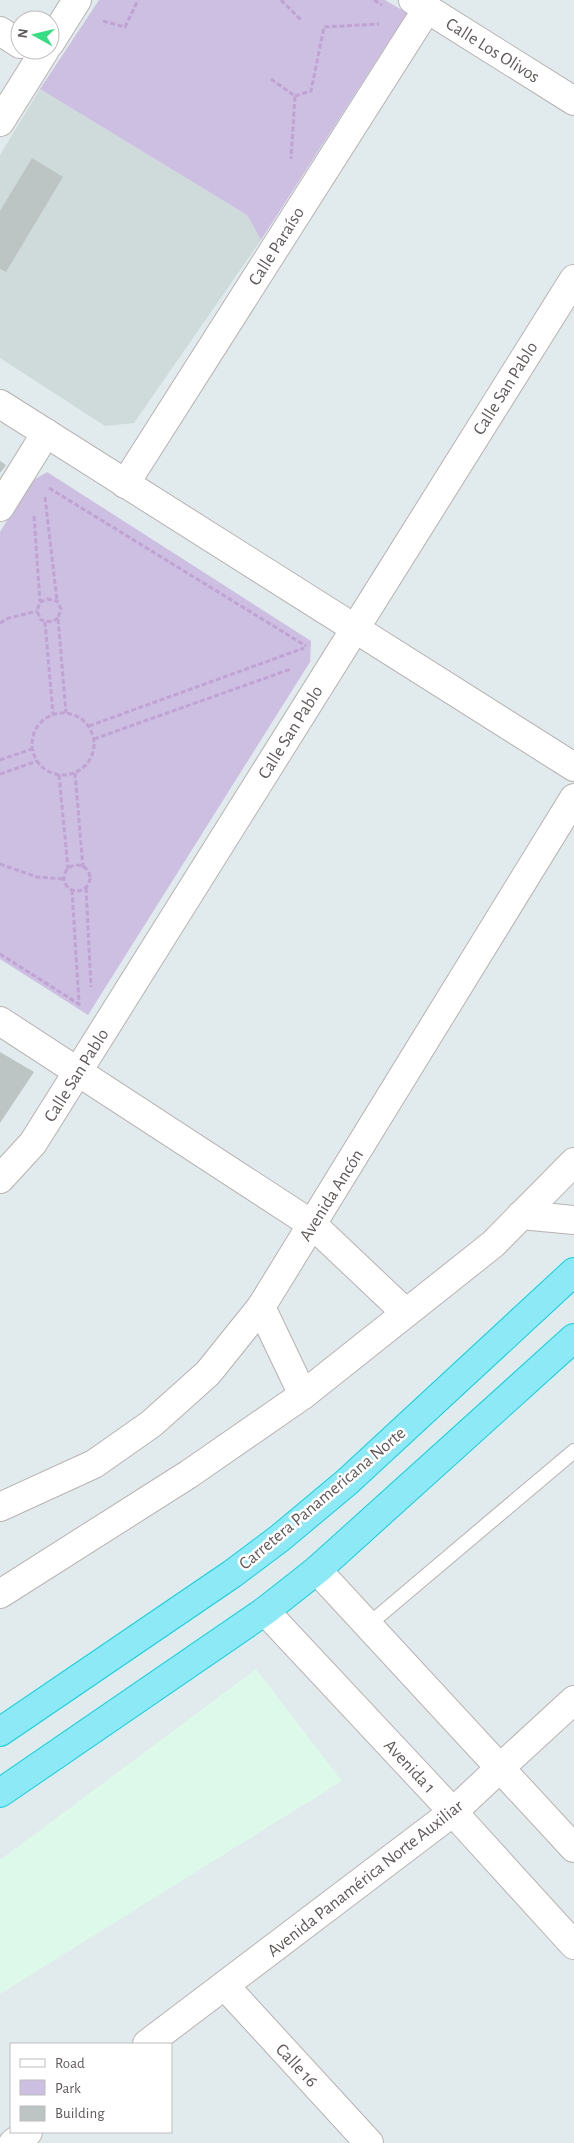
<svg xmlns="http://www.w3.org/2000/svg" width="574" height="2143" font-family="'Alegreya Sans',sans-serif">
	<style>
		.education { fill: #cfdadb }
		.medical { fill: #ddf9ea }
		.green { fill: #ccbfe2 }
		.building { fill: #bcc4c4 }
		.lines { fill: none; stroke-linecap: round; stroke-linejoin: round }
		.lane-casing { stroke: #b8b2b2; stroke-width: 16 }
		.street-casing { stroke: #b8b2b2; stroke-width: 30 }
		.secondary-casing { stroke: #bbb3b3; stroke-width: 30 }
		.highway-casing { stroke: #0ed1de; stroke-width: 30 }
		.path { stroke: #c1a3d3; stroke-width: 3; stroke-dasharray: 5 2.5; stroke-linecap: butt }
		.lane { stroke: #fff; stroke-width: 14 }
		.street { stroke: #fff; stroke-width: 28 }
		.secondary { stroke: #fff; stroke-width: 28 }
		.highway { stroke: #8ee9f6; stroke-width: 28 }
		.labels { text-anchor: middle; stroke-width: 5; stroke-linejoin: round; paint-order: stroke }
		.street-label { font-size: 18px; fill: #615a5a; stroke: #fff }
	</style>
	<rect width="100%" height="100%" fill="#e1eaec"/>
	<!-- education -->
	<path class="education" d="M 40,89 L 247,215 L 261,240 L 134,423 L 105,426 L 0,358 L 0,155 Z"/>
	<!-- medical -->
	<path class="medical" d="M 256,1669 L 342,1781 L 0,1994 L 0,1860 Z"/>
	<!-- green -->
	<g class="green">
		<path d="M 99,0 L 385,0 L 407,13 L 261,240 L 247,215 L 40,89 Z"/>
		<path d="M 47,472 L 311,641 L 310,662 L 88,1015 L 0,959 L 0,532 L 32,481 Z"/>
	</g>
	<!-- building -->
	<g class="building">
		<path d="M 32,158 L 63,177 L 6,272 L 0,269 L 0,211 Z"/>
		<path d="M 0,461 L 6,465 L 0,473 Z"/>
		<path d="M 0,1052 L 34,1072 L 0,1123 Z"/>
	</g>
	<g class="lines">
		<!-- lane casing -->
		<g class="lane-casing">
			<path id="lane" d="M 368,1625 L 574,1451"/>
		</g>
		<!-- street casing -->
		<g class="street-casing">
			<g id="street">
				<path d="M 413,0 L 574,101"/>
				<path d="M 0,31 L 20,44"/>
				<path d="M 50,43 L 77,0"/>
				<path d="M 0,122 L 45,50"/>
				<path d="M 0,404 L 574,767"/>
				<path d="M 125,484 L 427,9"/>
				<path d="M 0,507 L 46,433"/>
				<path d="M 0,1021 L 313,1225 L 406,1313"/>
				<path d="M 0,1179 L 33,1143 L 574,279"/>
				<path d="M 521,1215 L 574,1220"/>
				<path d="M 261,1307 L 303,1395"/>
				<path d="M 0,1507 L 94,1464 L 151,1424 L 208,1373 L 261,1307 L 574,798"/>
				<path d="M 574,1700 L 500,1768 L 574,1848"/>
				<path d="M 453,1812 L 574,1945"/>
				<path d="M 225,1986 L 369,2143"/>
			</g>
		</g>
		<!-- secondary casing -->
		<g class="secondary-casing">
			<g id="secondary">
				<path d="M 0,1594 L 189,1474 L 303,1395 L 493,1244 L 574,1162"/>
				<path d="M 265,1611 L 453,1812"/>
				<path d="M 147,2044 L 453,1812 L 500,1768 L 317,1570"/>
				<path d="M 13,2143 L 28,2132"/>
			</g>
		</g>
		<!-- highway casing -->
		<g class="highway-casing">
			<g id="highway">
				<path d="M 0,1732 L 232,1574 L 280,1538 L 347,1482 L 574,1272"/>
				<path d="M 0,1793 L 265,1611 L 317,1570 L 574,1338"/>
			</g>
		</g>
		<!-- path -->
		<g class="path">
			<path d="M 281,0 L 301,20"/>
			<path d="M 374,0 L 382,5"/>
			<path d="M 103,21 L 125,27 L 138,0"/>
			<path d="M 271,79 L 295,96 L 291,159"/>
			<path d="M 295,96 L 311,91 L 324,27 L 379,24"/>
			<path d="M 49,488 L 306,646"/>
			<path d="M 45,497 L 57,601"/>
			<path d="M 34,516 L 40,602"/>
			<path d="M 58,618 L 52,622 L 41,620 L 37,611 L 40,602 L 48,599 L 57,601 L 61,609 L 58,618 L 66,713"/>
			<path d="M 45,622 L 53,714"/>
			<path d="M 0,623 L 9,618 L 37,611"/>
			<circle cx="63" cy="744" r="31"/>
			<path d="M 89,726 L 304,648"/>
			<path d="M 94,739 L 291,669"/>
			<path d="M 0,760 L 32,749"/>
			<path d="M 75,773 L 83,868"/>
			<path d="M 0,774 L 37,761"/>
			<path d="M 59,775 L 68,869"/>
			<path d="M 0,864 L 37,877 L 64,879"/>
			<circle cx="77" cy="878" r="13"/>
			<path d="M 86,888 L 91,987"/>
			<path d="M 72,890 L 79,1003"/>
			<path d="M 0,954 L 82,1006"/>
		</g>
		<!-- lane -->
		<use href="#lane" class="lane"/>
		<!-- street -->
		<use href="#street" class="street"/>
		<!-- secondary -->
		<use href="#secondary" class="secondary"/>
		<!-- highway -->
		<use href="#highway" class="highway"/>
	</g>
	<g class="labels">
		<!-- street labels -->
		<g class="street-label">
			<text transform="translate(493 50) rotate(32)" y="6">Calle Los Olivos</text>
			<text transform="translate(276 246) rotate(-58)" y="6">Calle Paraíso</text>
			<text transform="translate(505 388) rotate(-58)" y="6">Calle San Pablo</text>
			<text transform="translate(290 732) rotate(-58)" y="6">Calle San Pablo</text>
			<text transform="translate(76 1075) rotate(-58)" y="6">Calle San Pablo</text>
			<text transform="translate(331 1195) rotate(-58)" y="6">Avenida Ancón</text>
			<text transform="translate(322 1498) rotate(-40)" y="6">Carretera Panamericana Norte</text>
			<text transform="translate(410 1766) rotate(47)" y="6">Avenida 1</text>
			<text transform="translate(365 1878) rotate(-38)" y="6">Avenida Panamérica Norte Auxiliar</text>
			<text transform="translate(297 2065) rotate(47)" y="6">Calle 16</text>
		</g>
	</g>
	<!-- legend -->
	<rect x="10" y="2043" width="162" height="90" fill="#ffffff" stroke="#c0bdbd"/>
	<rect x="20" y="2059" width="25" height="8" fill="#ffffff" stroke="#c0bdbd"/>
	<text x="55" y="2068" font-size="15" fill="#615a5a">Road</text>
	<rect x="20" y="2080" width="25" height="15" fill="#ccbfe2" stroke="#c0bdbd"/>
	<text x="55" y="2093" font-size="15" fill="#615a5a">Park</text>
	<rect x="20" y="2106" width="25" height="15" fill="#bcc4c4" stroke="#c0bdbd"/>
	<text x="55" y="2118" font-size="15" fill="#615a5a">Building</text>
	<!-- north arrow -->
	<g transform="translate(35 35) rotate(278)"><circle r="24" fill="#ffffff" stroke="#c0bdbd"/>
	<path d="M0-4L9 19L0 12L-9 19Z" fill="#36dd82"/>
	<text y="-8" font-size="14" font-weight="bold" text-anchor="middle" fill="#615a5a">N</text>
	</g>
</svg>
